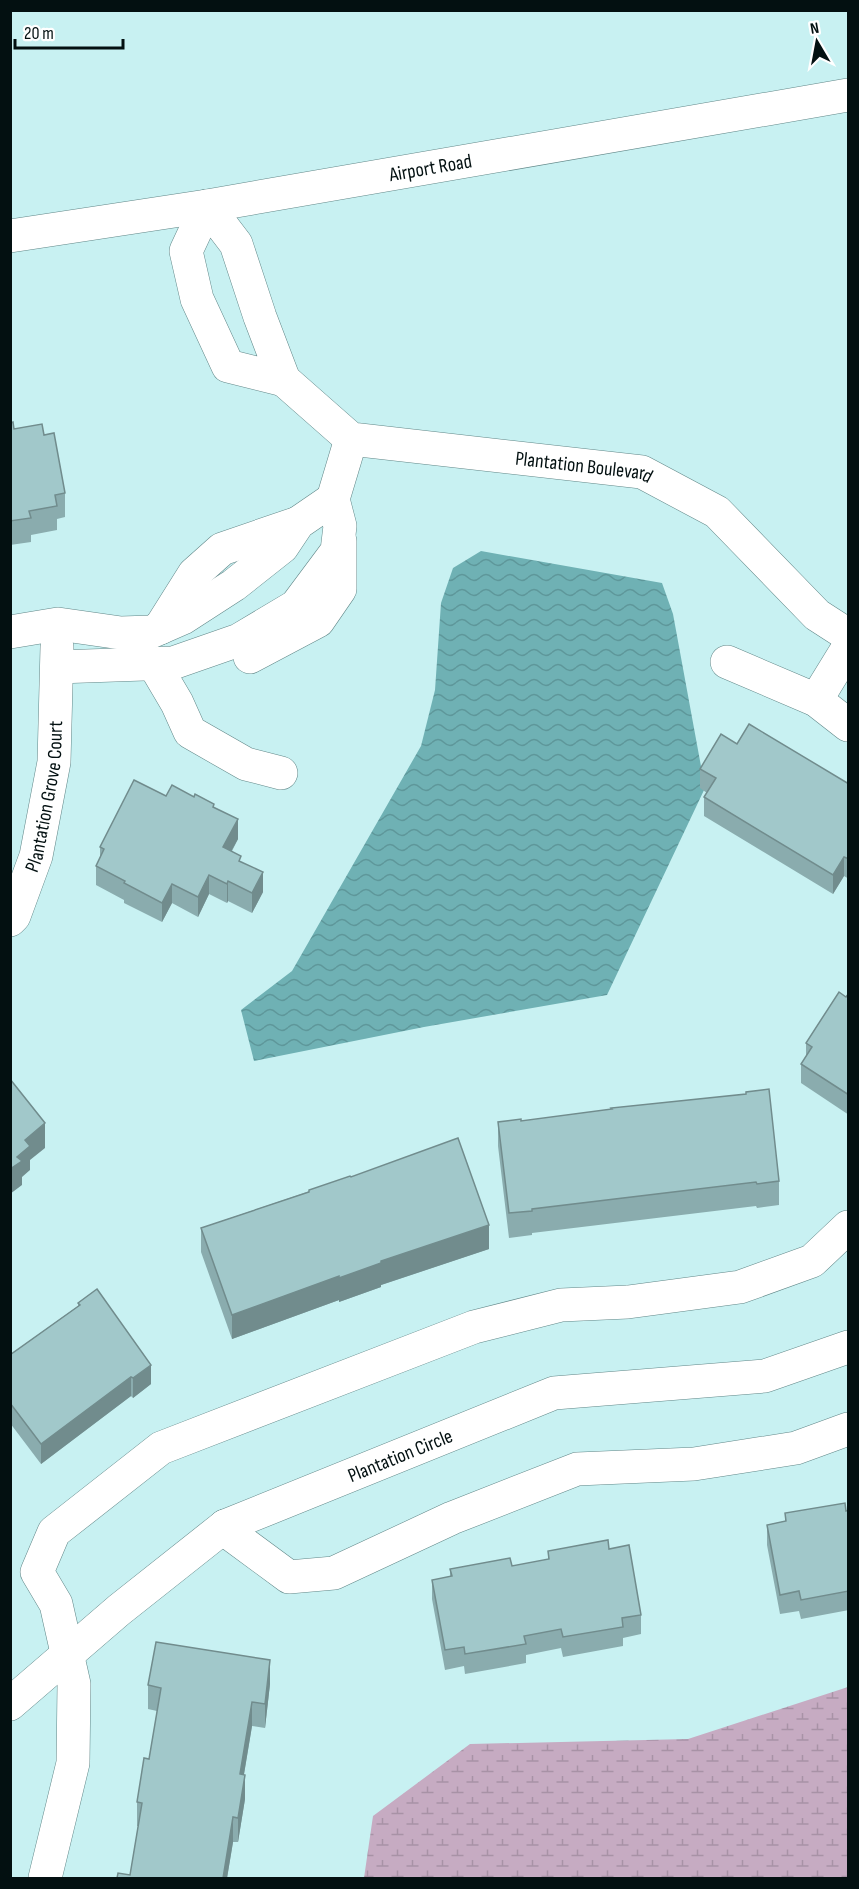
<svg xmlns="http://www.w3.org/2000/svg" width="859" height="1889" font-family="'Sofia Sans Condensed',sans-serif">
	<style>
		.wetland { fill: url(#wetland-marsh) }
		.water { fill: url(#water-waves) }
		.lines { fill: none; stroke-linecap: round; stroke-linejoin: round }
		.minor-casing { stroke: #618788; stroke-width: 34 }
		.minor { stroke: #fff; stroke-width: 33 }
		.wall { fill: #8aacae }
		.shaded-wall { fill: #718c8d }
		.building { fill: #a1c8ca; stroke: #718c8d; stroke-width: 1.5 }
		.labels { text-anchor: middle; stroke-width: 4.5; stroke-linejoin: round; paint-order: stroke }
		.street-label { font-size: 20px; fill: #031011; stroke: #fff }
	</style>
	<defs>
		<pattern id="wetland-marsh" width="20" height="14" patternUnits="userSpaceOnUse" patternTransform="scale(1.5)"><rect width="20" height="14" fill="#c6abc2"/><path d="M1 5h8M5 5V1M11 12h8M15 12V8" fill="none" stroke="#a892a6"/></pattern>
		<pattern id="water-waves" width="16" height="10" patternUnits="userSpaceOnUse" patternTransform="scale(1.5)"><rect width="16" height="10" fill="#6fb1b4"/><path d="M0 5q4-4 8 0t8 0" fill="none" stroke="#5e979a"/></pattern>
	</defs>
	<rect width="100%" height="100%" fill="#c8f1f2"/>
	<!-- wetland -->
	<path class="wetland" d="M 848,1687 L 848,1878 L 364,1878 L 373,1816 L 470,1744 L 688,1739 Z"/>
	<!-- water -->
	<path class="water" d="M 481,551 L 662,583 L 673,614 L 705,788 L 607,995 L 424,1027 L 254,1061 L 241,1010 L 292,971 L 421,746 L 435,690 L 441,603 L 453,568 Z"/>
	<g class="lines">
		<!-- minor casing -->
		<g class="minor-casing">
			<g id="minor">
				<path d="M 207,206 L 236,244 L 260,317 L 284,380 L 228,366 L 197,299 L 186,251 Z"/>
				<path id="s1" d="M 10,236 L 207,206 L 848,95"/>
				<path id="s2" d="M 284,380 L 351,439 L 642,472 L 717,512 L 817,615 L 848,635"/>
				<path d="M 160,628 L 194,574 L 222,549 L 298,523"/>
				<path d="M 10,632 L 58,624 L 121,633 L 151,632 L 183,618 L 234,585 L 282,547 L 298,523 L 333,499"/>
				<path d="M 250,657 L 318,621 L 340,589 L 340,541"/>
				<path d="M 727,662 L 816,700 L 848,725"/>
				<path d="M 154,664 L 177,703 L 190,732 L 246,764 L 281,773"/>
				<path d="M 57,667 L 173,663 L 239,640 L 296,606 L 337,551 L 340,526 L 333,499 L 351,439"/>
				<path d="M 816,700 L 848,648"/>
				<path id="s3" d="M 10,920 L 14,916 L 36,856 L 54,762 L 57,647"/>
				<path d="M 225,1526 L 232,1535 L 289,1577 L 334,1573 L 452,1518 L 577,1469 L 694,1464 L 796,1448 L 848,1429"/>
				<path id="s4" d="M 10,1704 L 119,1610 L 225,1526 L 554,1393 L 765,1376 L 848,1347"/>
				<path d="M 45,1878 L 73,1763 L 74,1684 L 56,1604 L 37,1572 L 54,1532 L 161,1448 L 474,1327 L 561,1305 L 628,1302 L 740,1287 L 812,1261 L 848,1227"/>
			</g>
		</g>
		<!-- minor -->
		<use href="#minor" class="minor"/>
	</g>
	<!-- wall -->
	<g class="wall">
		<path d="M 10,423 L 14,429 L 44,435 L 65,493 L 65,517 L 57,519 L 57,530 L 31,535 L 31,542 L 10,545 Z"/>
		<path d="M 737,744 L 849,784 L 849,879 L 844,876 L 833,894 L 704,816 L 704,797 L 707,793 L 700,788 L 700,769 Z"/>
		<path d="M 166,796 L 214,807 L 238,839 L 232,851 L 241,862 L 263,892 L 252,913 L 228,901 L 227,903 L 209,894 L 198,917 L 172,903 L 162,922 L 124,903 L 124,900 L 96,885 L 96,866 L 100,858 L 100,847 Z"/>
		<path d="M 849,993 L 849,1115 L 801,1083 L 801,1064 L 806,1057 L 806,1043 Z"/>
		<path d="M 521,1121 L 779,1181 L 779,1205 L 757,1208 L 756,1206 L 532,1233 L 532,1235 L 509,1238 L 498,1146 L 498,1122 Z"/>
		<path d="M 351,1177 L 489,1249 L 381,1285 L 381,1287 L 339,1302 L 339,1300 L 232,1339 L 201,1252 L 201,1228 Z"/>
		<path d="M 78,1303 L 151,1384 L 133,1398 L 131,1396 L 41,1464 L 10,1423 L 10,1355 L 78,1306 Z"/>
		<path d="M 849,1510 L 849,1610 L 801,1619 L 799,1611 L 780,1614 L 767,1545 L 767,1525 L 785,1521 L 785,1513 Z"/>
		<path d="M 609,1549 L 641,1615 L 641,1634 L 623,1638 L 623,1646 L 563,1657 L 561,1648 L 526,1655 L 526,1663 L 465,1674 L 464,1666 L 445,1670 L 432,1599 L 432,1580 L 450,1577 L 450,1569 L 512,1566 L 548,1560 L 548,1551 Z"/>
		<path d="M 270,1684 L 265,1728 L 252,1726 L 244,1774 L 245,1799 L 238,1842 L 233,1842 L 227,1878 L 117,1878 L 130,1875 L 138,1826 L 137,1826 L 137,1802 L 149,1759 L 157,1711 L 148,1709 L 148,1685 Z"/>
	</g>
	<!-- shaded-wall -->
	<g class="shaded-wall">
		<path d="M 238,819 L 238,839 L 223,866 L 223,847 Z"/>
		<path d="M 844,857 L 844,876 L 833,894 L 833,875 Z"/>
		<path d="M 263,872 L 263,892 L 252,913 L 252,893 Z"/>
		<path d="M 209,875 L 209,894 L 198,917 L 198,897 Z"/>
		<path d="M 228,881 L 228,901 L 227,903 L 227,884 Z"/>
		<path d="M 172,884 L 172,903 L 162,922 L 162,903 Z"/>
		<path d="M 45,1123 L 45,1148 L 30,1160 L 30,1170 L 22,1177 L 22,1185 L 10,1194 L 10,1169 L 25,1140 Z"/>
		<path d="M 489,1225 L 489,1249 L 381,1285 L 381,1287 L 339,1302 L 339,1278 L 381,1261 Z"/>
		<path d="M 339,1276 L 339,1300 L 232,1339 L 232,1315 Z"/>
		<path d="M 151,1365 L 151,1384 L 133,1398 L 133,1378 Z"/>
		<path d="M 131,1377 L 131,1396 L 41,1464 L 41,1444 Z"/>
		<path d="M 270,1660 L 270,1684 L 265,1728 L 265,1704 Z"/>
		<path d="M 252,1702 L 252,1726 L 240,1798 L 240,1774 Z"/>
		<path d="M 245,1775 L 245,1799 L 238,1842 L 238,1818 Z"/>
		<path d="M 233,1817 L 233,1842 L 227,1878 L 223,1878 Z"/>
	</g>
	<!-- building -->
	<g class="building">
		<path d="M 13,422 L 14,429 L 42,424 L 44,435 L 54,433 L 65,493 L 55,495 L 57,506 L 29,511 L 31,518 L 10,521 L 10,423 Z"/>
		<path d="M 749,724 L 849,784 L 849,859 L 844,857 L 833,875 L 704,797 L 716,778 L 700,769 L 721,734 L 737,744 Z"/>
		<path d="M 134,780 L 166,796 L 172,785 L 194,797 L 195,794 L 214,804 L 213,807 L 238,819 L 223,847 L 241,856 L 239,861 L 263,872 L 252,893 L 228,881 L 227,884 L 209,875 L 198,897 L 172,884 L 162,903 L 124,883 L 125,881 L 96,866 L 104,849 L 100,847 Z"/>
		<path d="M 839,992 L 846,997 L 849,993 L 849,1095 L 801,1064 L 812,1047 L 806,1043 Z"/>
		<path d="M 10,1079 L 45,1123 L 25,1140 L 30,1146 L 17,1157 L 22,1161 L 10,1169 Z"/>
		<path d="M 769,1089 L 779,1181 L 757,1184 L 756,1182 L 532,1209 L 532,1211 L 509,1213 L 498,1122 L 521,1119 L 521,1121 L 612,1109 L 611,1108 L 746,1094 L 746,1092 Z"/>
		<path d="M 458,1138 L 489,1225 L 381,1261 L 381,1263 L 339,1278 L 339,1276 L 232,1315 L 201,1228 L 309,1192 L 309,1190 L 350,1176 L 351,1177 Z"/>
		<path d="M 97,1289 L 151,1365 L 133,1378 L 131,1377 L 41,1444 L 10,1403 L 10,1355 L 80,1305 L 78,1303 Z"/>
		<path d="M 845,1503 L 846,1511 L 849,1510 L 849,1591 L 801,1600 L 799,1591 L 780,1595 L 767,1525 L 786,1521 L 785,1513 Z"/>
		<path d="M 608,1540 L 609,1549 L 629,1545 L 641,1615 L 622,1618 L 623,1627 L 563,1637 L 561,1629 L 524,1636 L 526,1644 L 465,1654 L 464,1647 L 445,1650 L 432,1580 L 452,1576 L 450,1569 L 510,1558 L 512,1566 L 549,1559 L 548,1551 Z"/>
		<path d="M 156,1642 L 270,1660 L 265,1704 L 252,1702 L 240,1774 L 245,1775 L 238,1818 L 233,1817 L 223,1878 L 117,1878 L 118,1873 L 130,1875 L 142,1803 L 137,1802 L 144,1758 L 149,1759 L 161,1688 L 148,1685 Z"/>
	</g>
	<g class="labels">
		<!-- street labels -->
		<g class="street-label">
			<text dy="7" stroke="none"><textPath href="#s1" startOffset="426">Airport Road</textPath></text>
			<text dy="7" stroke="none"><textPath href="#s2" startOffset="324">Plantation Boulevard</textPath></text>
			<text dy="7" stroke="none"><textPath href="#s3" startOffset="130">Plantation Grove Court</textPath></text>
			<text dy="7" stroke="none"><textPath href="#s4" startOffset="468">Plantation Circle</textPath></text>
		</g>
	</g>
	<!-- border -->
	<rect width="859" height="1889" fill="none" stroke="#031011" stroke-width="24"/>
	<!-- north arrow -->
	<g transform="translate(817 42) rotate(350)" stroke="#ffffff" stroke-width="4.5" paint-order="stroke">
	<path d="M0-4.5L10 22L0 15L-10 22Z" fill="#031011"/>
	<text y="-9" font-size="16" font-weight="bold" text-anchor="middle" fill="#031011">N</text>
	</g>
	<!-- scale -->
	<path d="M15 39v9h108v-9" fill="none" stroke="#031011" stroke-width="3"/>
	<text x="24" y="39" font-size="18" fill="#031011" stroke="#ffffff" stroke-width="4.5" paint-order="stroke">20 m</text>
</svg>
